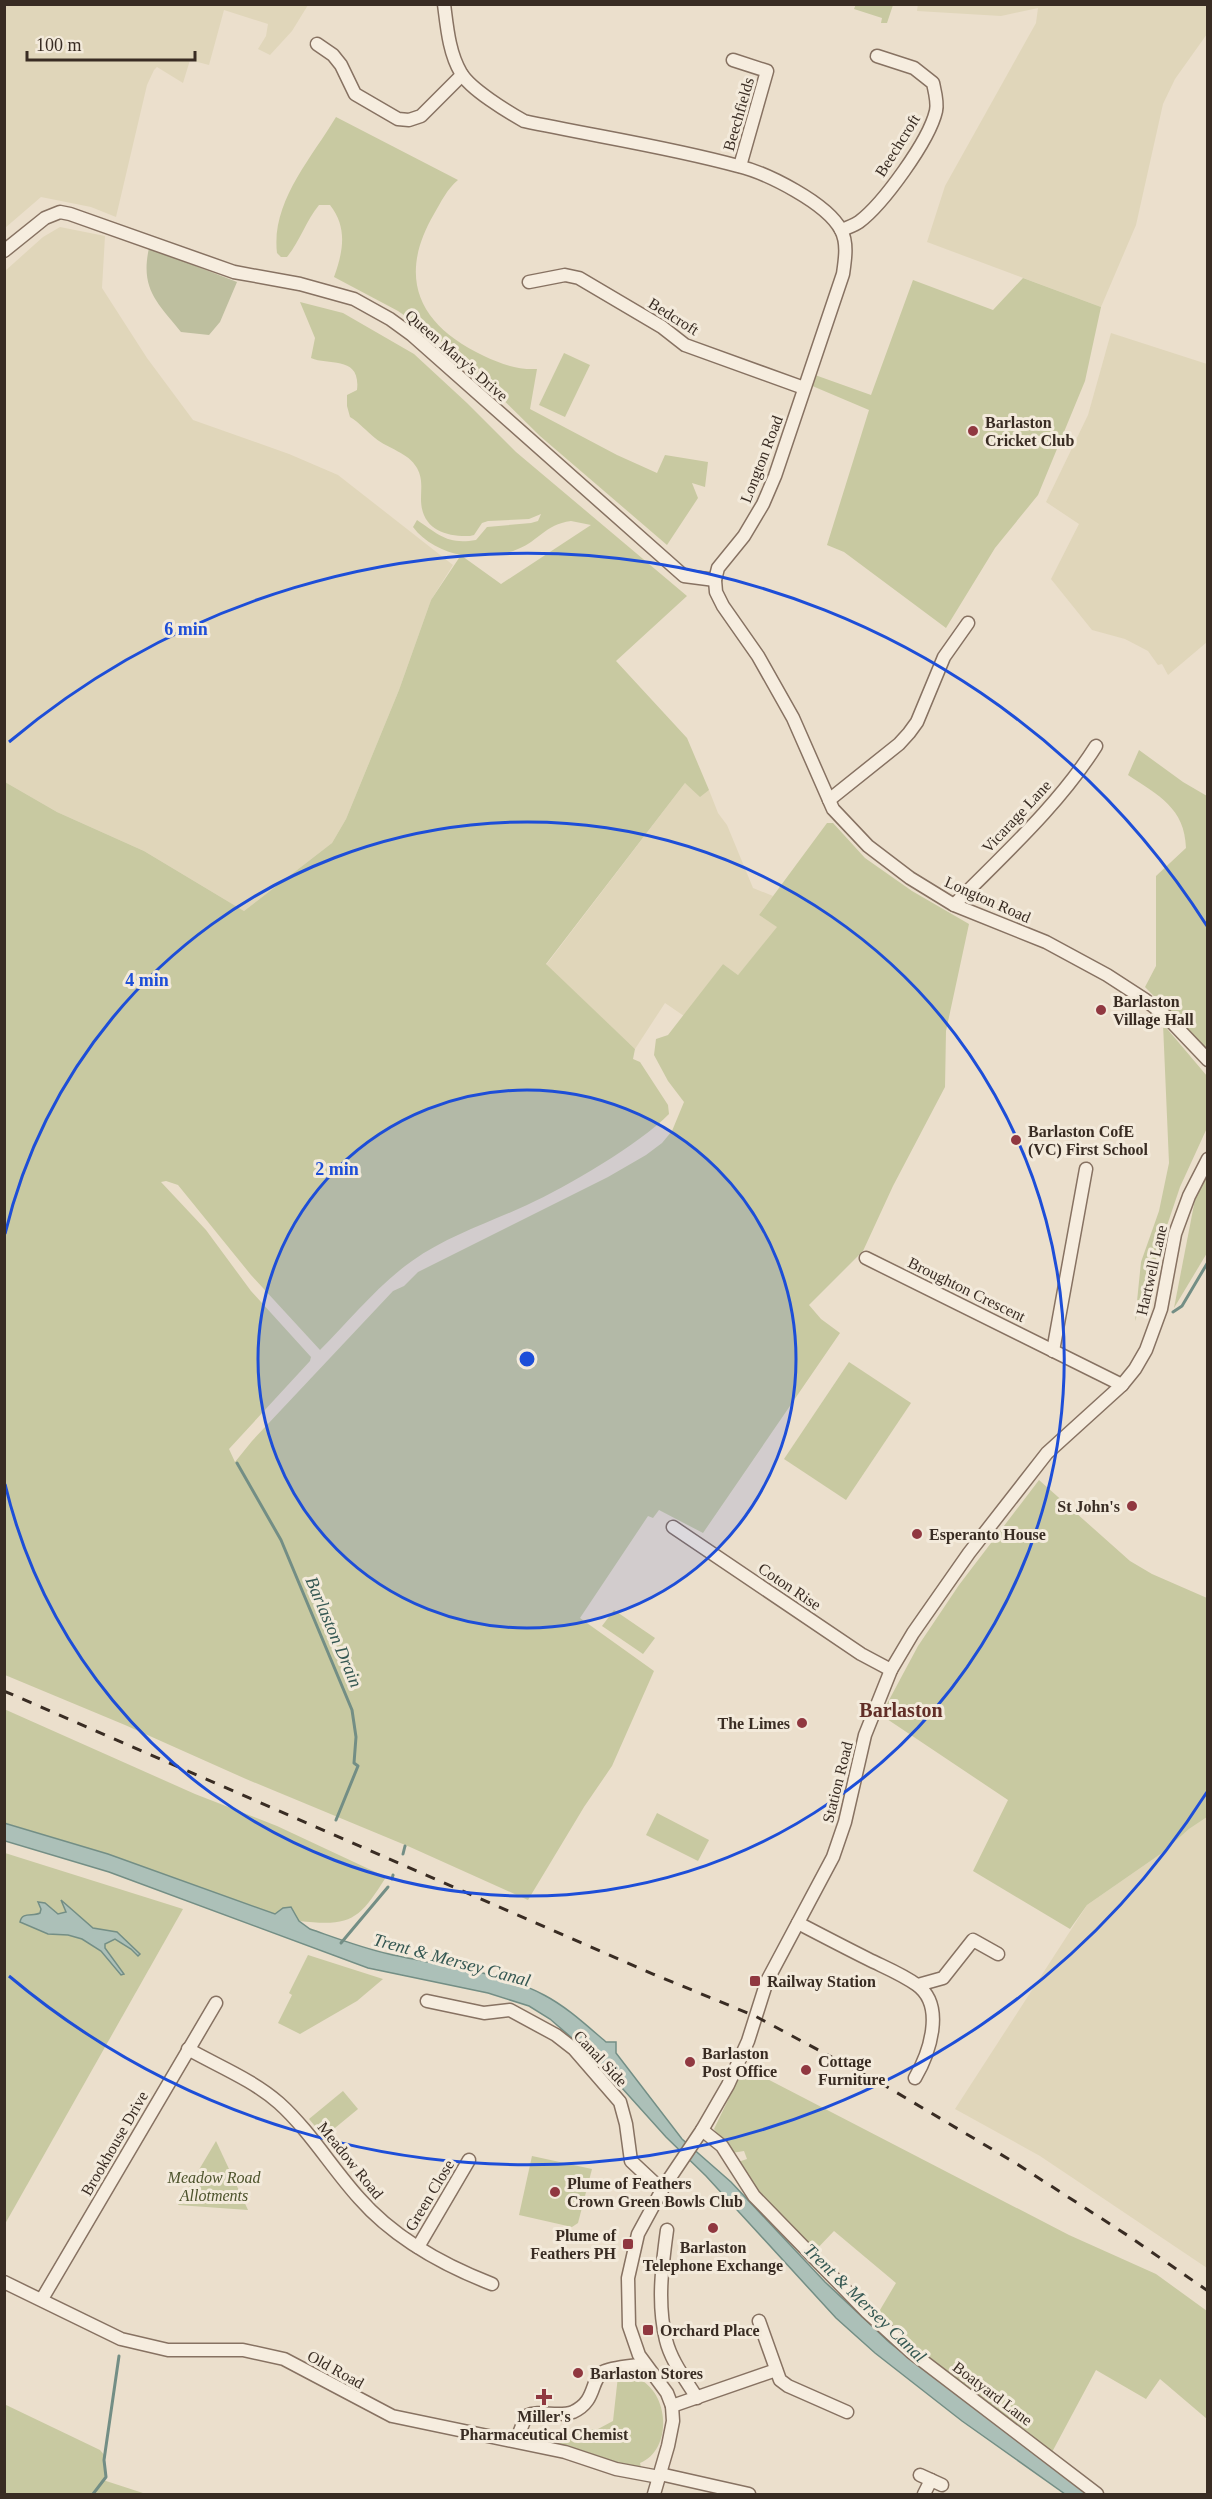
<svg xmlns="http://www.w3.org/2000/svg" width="1212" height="2499" font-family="'Times New Roman',serif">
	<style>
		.farmland { fill: #e0d6ba }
		.green { fill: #c8c9a1; fill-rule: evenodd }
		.cemetery { fill: #bebf9f }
		.water { fill: #acc0b8; stroke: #738e85; stroke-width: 1.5 }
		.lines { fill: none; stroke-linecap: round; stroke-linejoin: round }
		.stream { stroke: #738e85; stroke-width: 3 }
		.minor-casing { stroke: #877262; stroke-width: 15 }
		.minor { stroke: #f6eddf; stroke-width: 12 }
		.rail { stroke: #392c23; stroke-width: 3; stroke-dasharray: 10 10; stroke-linecap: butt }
		.ring { fill: none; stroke: #1d4ed8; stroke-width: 3 }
		.poi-dot { fill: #903840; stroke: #f3eadb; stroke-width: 2 }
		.labels { text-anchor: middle; stroke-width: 6; stroke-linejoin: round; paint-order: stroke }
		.street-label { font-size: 16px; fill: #392c23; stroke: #f3eadb }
		.poi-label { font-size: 16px; font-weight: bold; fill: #392c23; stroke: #f3eadb; text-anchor: start }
		.park-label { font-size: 16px; font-style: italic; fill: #4d532c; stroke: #f3eadb }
		.water-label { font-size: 18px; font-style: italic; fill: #345752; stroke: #f3eadb }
		.quarter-label { font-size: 20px; font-weight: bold; fill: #612e27; stroke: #f3eadb }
		.centre { fill: #1d4ed8; stroke: #f3eadb; stroke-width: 3 }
		.ring-label { font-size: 18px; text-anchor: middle; font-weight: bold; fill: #1d4ed8; stroke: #f3eadb; stroke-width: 6; stroke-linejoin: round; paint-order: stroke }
	</style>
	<rect width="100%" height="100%" fill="#ebdfcc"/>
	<!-- farmland -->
	<g class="farmland">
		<path d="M 918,4 L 1207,5 L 1207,34 L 1175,79 L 1163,104 L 1136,225 L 1101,307 L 927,242 L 945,186 L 1036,23 L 1038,8 L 1001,16 L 917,11 Z"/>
		<path d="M 4,5 L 5,4 L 308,5 L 292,31 L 270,55 L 258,49 L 266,36 L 268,24 L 224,10 L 209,65 L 190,60 L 183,83 L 157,67 L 154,70 L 147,85 L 116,217 L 91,207 L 41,197 L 5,228 Z"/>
		<path d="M 60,227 L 105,236 L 102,288 L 147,358 L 193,420 L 289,454 L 338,475 L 453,565 L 431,600 L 399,690 L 346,819 L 332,843 L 244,911 L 144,851 L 57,812 L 5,782 L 5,271 L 43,237 Z"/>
		<path d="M 1111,333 L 1207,364 L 1207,642 L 1168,675 L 1162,664 L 1158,665 L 1148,651 L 1125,639 L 1092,630 L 1051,579 L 1079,524 L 1046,502 L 1088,415 Z"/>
		<path d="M 685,783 L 705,792 L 709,790 L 718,813 L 727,825 L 753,888 L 773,896 L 759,915 L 778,927 L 738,975 L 723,964 L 684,1016 L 665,1003 L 635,1049 L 546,965 Z"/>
		<path d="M 1207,1817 L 1207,2268 L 1040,2156 L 955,2109 L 1087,1905 L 1162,1853 L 1189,1829 Z"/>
	</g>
	<!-- green -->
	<g class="green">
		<path d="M 856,4 L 893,4 L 893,5 L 887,23 L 881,23 L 882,18 L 854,9 Z"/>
		<path d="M 336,117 L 458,180 C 447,189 441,202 434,214 C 396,279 420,326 484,356 C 501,364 518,370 537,369 L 530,409 L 617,455 L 657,473 L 665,455 L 708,462 L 705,487 L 692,483 L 698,498 L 667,545 L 540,436 L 464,361 L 436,337 L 398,311 L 334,277 C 343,252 348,228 330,205 L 319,205 C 306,221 300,241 287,257 L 281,257 L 277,253 C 271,202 311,159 336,117 Z"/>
		<path d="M 1023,278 L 1101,307 L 1085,381 L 1038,495 L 995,548 L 946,628 L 844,552 L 827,545 L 869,410 L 810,385 L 815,375 L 871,395 L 913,280 L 993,310 Z"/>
		<path d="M 300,302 L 343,313 L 414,354 L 467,403 L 516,452 L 687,596 L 616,661 L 687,738 L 709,790 L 700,797 L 685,783 L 546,964 L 635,1049 L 633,1059 L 640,1062 L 668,1105 L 669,1114 C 640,1144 566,1187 527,1205 C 488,1223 447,1236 412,1261 C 379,1284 349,1321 320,1350 L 251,1275 L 178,1185 L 166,1181 L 161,1182 L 206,1230 L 251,1291 L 311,1357 L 310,1361 L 229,1449 L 235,1462 L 252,1441 L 393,1291 L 404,1286 L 418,1272 L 608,1177 L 646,1155 L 662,1143 L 672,1131 L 684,1102 L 668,1081 L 654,1055 L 656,1039 L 668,1035 L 723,964 L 738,975 L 777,927 L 759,915 L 827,823 L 833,823 L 865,858 L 912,891 L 969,924 L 946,1031 L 945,1087 L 893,1186 L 863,1251 L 809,1305 L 821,1319 L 840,1333 L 703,1533 L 659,1510 L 653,1518 L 648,1516 L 580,1618 L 654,1671 L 612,1766 L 584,1807 L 528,1900 L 410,1847 L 246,1779 L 125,1725 L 5,1675 L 5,782 L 57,812 L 144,851 L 244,911 L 332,843 L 346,819 L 399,690 L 431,600 L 461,555 C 444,552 424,542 413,527 L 417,520 C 438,534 447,545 476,540 L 487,527 L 531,523 L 538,521 L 541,514 L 529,519 L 488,521 L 482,523 L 474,535 L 470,536 C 445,537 421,529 421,499 C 421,488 423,479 417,468 C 408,452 388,449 375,438 C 366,431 360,423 350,417 L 347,406 L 347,395 L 357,390 C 361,355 329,366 311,358 L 315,338 ZM 571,521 L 591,525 L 501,584 L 462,556 C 480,554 500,557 518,549 C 540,540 544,525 571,521 Z"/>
		<path d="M 564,353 L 590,365 L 565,417 L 539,405 Z"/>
		<path d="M 1139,750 L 1183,782 L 1207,796 L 1207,1050 L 1145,987 L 1156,966 L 1156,876 L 1186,848 C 1185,808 1158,795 1128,775 Z"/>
		<path d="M 1163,1024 L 1207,1076 L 1207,1128 L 1180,1187 L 1135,1321 L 1141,1262 L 1159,1211 L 1169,1163 Z"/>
		<path d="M 1207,1167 L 1207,1253 L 1174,1308 L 1197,1189 Z"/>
		<path d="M 849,1362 L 911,1403 L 846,1500 L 784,1459 Z"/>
		<path d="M 1039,1480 L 1130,1561 L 1152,1574 L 1207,1598 L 1207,1817 L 1189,1829 L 1162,1853 L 1087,1905 L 1070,1929 L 973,1871 L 1008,1800 L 881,1715 L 918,1646 L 959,1585 Z"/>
		<path d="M 614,1610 L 655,1638 L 643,1654 L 602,1626 Z"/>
		<path d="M 4,1709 L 195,1794 L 277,1826 L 386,1877 C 359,1920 351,1927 299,1921 L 287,1907 L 275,1914 L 108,1854 L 5,1823 Z"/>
		<path d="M 657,1813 L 709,1840 L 698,1861 L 646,1835 Z"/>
		<path d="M 5,1853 L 183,1909 L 5,2224 Z"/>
		<path d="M 308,1955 L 383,1979 L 357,2001 L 300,2034 L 278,2023 L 292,1995 L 289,1993 Z"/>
		<path d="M 744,2067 L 1069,2235 L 1156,2274 L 1207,2311 L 1207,2419 L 1160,2379 L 1146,2399 L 1096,2370 L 1051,2454 L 877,2315 L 896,2283 L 834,2231 L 812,2254 L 755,2191 L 738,2162 L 747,2159 L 744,2151 L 732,2153 L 714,2129 Z"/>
		<path d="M 343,2091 L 358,2109 L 324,2137 L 309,2119 Z"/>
		<path d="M 216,2141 L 248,2210 L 178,2205 Z"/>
		<path d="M 532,2156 L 592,2169 L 578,2223 L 572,2227 L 519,2215 Z"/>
		<path d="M 618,2376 C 624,2376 632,2376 637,2378 C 670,2392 673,2450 640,2463 L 641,2467 L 631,2467 L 540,2441 L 542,2433 L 598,2429 L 613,2421 Z"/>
		<path d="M 4,2404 L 100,2450 L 106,2457 L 104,2460 L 106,2477 L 103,2480 L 146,2494 L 5,2494 Z"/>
	</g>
	<!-- cemetery -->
	<path class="cemetery" d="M 149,248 L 237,282 L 220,322 L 209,335 L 181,332 C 157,302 140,289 149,248 Z"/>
	<!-- water -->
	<g class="water">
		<path d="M 4,1823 L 108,1854 L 275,1914 L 283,1908 L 291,1907 L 299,1921 L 310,1929 C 336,1938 362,1948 389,1954 C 440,1966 497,1970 544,1995 C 567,2007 586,2025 606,2042 L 616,2042 L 616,2053 L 682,2139 L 731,2182 L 825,2282 L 890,2343 L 1088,2494 L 1065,2494 L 962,2421 L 875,2353 L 836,2318 L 706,2176 L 666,2137 L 595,2058 L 550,2019 L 529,2006 L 488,1993 L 368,1968 L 109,1872 L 5,1841 Z"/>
		<path d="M 61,1900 L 93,1928 L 117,1932 L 140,1954 L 138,1956 L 131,1949 L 115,1939 L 105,1944 L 105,1948 L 124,1974 L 121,1975 L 101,1951 L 82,1939 L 68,1935 L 48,1934 L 20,1922 C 22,1911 33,1917 40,1913 L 41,1909 L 38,1902 L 45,1903 L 58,1914 L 66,1912 Z"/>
	</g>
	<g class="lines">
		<!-- stream -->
		<g class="stream">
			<path d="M 1173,1312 L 1182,1306 L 1208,1262"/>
			<path d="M 237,1463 L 281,1540 L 352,1710 L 356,1737 L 354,1763 L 358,1766 L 336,1820"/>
			<path d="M 403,1854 L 405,1846"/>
			<path d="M 392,1879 L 393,1875"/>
			<path d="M 341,1943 L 388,1887"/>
			<path d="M 93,2494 L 106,2477 L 104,2460 L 119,2356"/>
		</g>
		<!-- minor casing -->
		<g class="minor-casing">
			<g id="minor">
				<path d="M 444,4 C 447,27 449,53 461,73 C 470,89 508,112 524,121 C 594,136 669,147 738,166 C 767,173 827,203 841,230 C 848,243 845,260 843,274 L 775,476 L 763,504 L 744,536 L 718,568 L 715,580 L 716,592 L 723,606 L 758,656 L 793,718 L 833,809 L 868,846 L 910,878 L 954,905 L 1046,942 L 1107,975 L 1144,999 L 1167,1017 L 1208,1060"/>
				<path d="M 317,44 L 333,55 L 341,65 L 355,94 L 398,119 L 409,120 L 421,116 L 462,75"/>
				<path d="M 733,60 L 767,71 L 740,166"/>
				<path d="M 841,230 C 847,228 853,226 859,222 C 883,204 929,141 936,111 C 938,103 935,92 933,83 L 914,68 L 877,56"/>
				<path d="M 4,251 L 45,218 L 60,212 L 70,214 L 234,272 L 300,284 L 354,299 L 390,319 L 412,335 L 684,576 L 715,580"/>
				<path d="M 529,282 L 565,275 L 579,278 L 662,327 L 685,345 L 804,388"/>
				<path d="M 829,800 L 899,744 L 909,733 L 917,722 L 944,657 L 968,623"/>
				<path d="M 954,905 C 1003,855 1058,806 1096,746"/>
				<path d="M 866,1258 L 1122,1385"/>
				<path d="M 1053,1351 L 1086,1169"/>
				<path d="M 673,1527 L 861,1654 L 891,1670"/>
				<path d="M 798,1923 C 821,1935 844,1947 868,1959 C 884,1967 902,1974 917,1985 C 946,2006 929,2054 915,2078"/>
				<path d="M 918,1985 L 943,1978 L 973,1940 L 998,1954"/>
				<path d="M 427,2001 L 484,2013 L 510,2010 L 556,2035 L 574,2049 L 620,2102 L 626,2124 L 631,2161 L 662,2190"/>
				<path d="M 188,2049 C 218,2066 253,2080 279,2103 C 310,2131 331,2167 359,2198 C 394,2238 443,2265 492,2284"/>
				<path d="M 702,2130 L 722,2146 L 754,2196 L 867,2312 L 911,2352 L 1097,2494"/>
				<path d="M 667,2230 C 662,2267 657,2303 666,2340 C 671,2361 686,2380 697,2398"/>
				<path d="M 418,2247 L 469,2160"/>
				<path d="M 4,2282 L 121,2339 L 168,2350 L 243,2350 L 284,2359 L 392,2416 L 565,2452 L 616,2469 L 659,2477"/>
				<path d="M 42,2299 L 216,2003"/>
				<path d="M 759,2321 L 780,2380 L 788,2386 L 847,2412"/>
				<path d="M 672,2406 L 776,2370"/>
				<path d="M 516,2441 L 526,2416 C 540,2409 557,2418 573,2412 C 597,2401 590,2380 603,2372 C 611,2367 635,2366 645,2364"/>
				<path d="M 660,2474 L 749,2494"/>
				<path d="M 920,2475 L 942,2485"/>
				<path d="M 654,2494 L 668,2446 L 673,2421 L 672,2406 L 667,2393 L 639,2355 L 629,2326 L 628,2278 L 638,2234 L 663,2188 L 702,2130 L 728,2085 L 748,2041 L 767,1981 L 833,1857 L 845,1822 L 865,1735 L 891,1670 L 913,1633 L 969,1553 L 1047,1453 L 1122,1385 L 1135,1369 L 1146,1350 L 1161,1309 L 1175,1234 L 1189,1196 L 1208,1159"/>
				<path d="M 924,2494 L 931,2480"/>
			</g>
		</g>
		<!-- minor -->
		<use href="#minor" class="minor"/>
		<!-- rail -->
		<path class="rail" d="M 4,1691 L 653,1974 L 755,2016 L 889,2088 L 1017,2164 L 1127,2235 L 1208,2291"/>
	</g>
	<!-- distance rings -->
	<circle cx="527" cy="1359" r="269" fill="#1d4ed8" fill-opacity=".12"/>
	<g class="ring">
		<circle cx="527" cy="1359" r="269"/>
		<path d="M5 1234A537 537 0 1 1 5 1484"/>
		<path d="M1207 1792A806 806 0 0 1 9 1976M9 742A806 806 0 0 1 1207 926"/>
	</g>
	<!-- markers -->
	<g class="poi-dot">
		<circle cx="973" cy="431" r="6"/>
		<circle cx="1101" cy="1010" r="6"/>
		<circle cx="1016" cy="1140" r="6"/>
		<circle cx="1132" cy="1506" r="6"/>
		<circle cx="917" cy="1534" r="6"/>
		<circle cx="802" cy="1723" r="6"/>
		<rect x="749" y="1975" width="12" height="12" rx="3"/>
		<circle cx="690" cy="2062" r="6"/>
		<circle cx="806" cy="2070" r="6"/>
		<circle cx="555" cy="2192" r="6"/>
		<circle cx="713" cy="2228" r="6"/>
		<rect x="622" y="2238" width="12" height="12" rx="3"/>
		<rect x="642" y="2324" width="12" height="12" rx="3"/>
		<circle cx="578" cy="2373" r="6"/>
		<path d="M541 2388h6v6h6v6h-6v6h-6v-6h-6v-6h6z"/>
	</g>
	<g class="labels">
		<!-- street labels -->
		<g class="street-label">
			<text transform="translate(738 114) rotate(-74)" y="6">Beechfields</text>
			<text transform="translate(897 145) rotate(-58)" y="6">Beechcroft</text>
			<text transform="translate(674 316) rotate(32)" y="6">Bedcroft</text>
			<text transform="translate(457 355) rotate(41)" y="6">Queen Mary's Drive</text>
			<text transform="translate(761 459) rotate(-69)" y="6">Longton Road</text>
			<text transform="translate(1016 816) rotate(-47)" y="6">Vicarage Lane</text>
			<text transform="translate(988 899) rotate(24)" y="6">Longton Road</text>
			<text transform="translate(1151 1270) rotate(-77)" y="6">Hartwell Lane</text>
			<text transform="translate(967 1289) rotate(26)" y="6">Broughton Crescent</text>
			<text transform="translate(790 1586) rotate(34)" y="6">Coton Rise</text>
			<text transform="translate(837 1782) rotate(-76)" y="6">Station Road</text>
			<text transform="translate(601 2058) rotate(47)" y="6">Canal Side</text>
			<text transform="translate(114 2143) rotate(-60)" y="6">Brookhouse Drive</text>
			<text transform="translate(351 2160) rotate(51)" y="6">Meadow Road</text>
			<text transform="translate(429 2195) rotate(-59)" y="6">Green Close</text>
			<text transform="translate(336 2369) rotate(29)" y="6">Old Road</text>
			<text transform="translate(993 2393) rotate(37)" y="6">Boatyard Lane</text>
		</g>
		<!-- poi labels -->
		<g class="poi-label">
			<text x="985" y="428">Barlaston<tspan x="985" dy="18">Cricket Club</tspan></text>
			<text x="1113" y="1007">Barlaston<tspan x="1113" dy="18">Village Hall</tspan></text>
			<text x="1028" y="1137">Barlaston CofE<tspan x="1028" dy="18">(VC) First School</tspan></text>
			<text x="1120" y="1512" text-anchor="end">St John's</text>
			<text x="929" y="1540">Esperanto House</text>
			<text x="790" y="1729" text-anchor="end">The Limes</text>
			<text x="767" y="1987">Railway Station</text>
			<text x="702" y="2059">Barlaston<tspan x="702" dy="18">Post Office</tspan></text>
			<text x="818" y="2067">Cottage<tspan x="818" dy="18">Furniture</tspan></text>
			<text x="567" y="2189">Plume of Feathers<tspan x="567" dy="18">Crown Green Bowls Club</tspan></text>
			<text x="616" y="2241" text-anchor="end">Plume of<tspan x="616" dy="18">Feathers PH</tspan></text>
			<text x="713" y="2253" text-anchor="middle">Barlaston<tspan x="713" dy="18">Telephone Exchange</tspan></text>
			<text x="660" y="2336">Orchard Place</text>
			<text x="590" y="2379">Barlaston Stores</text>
			<text x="544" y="2422" text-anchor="middle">Miller's<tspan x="544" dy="18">Pharmaceutical Chemist</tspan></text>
		</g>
		<!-- park labels -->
		<g class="park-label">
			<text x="214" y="2183">Meadow Road<tspan x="214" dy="18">Allotments</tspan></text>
		</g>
		<!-- water labels -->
		<g class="water-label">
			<text transform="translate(334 1632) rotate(67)" y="6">Barlaston Drain</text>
			<text transform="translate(452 1960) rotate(15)" y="6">Trent &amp; Mersey Canal</text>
			<text transform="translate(865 2303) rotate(44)" y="6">Trent &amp; Mersey Canal</text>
		</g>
		<!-- quarter labels -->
		<g class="quarter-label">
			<text x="901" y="1717">Barlaston</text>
		</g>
	</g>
	<circle cx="527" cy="1359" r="9" class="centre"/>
	<g class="ring-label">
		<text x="186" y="635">6 min</text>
		<text x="147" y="986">4 min</text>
		<text x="337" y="1175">2 min</text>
	</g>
	<!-- border -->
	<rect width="1212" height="2499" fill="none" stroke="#392c23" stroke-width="12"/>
	<!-- scale -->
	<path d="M27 51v9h168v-9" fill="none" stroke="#392c23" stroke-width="3"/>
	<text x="36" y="51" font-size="18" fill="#392c23" stroke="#f3eadb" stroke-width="4.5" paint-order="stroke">100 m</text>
</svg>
